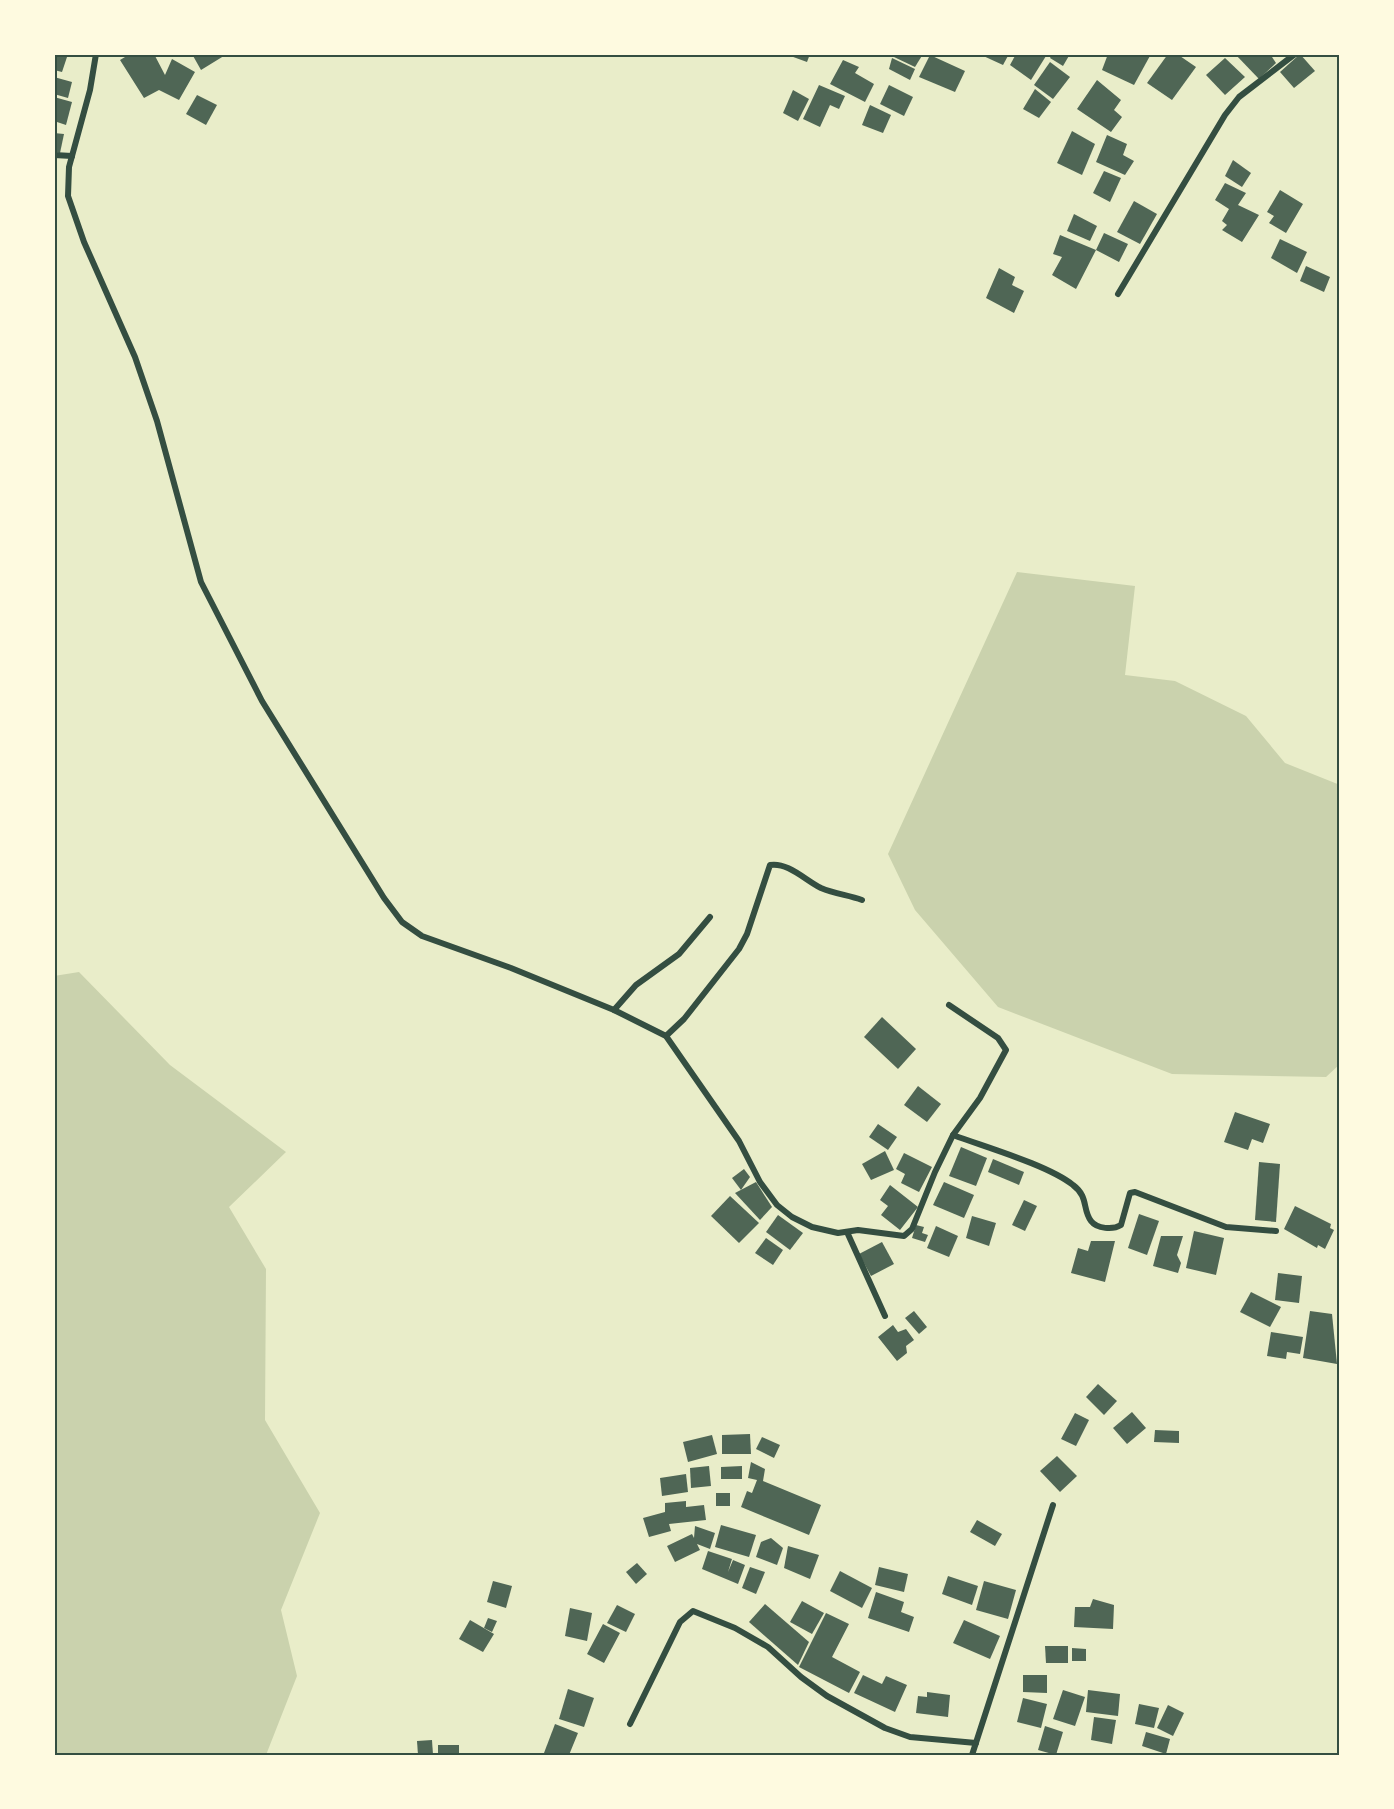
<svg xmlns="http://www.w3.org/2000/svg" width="1394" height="1809" font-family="Literata,serif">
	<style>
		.green { fill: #cad2ad }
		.building { fill: #4f6655 }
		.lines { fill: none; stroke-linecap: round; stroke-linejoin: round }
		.minor { stroke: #344e41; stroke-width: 6 }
		.neatline { fill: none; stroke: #344e41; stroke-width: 2 }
	</style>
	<rect width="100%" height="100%" fill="#e9edc9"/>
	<!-- green -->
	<g class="green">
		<path d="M 1017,572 L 1135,586 L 1125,675 L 1175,681 L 1246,716 L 1285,763 L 1340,785 L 1340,1064 L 1326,1077 L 1172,1074 L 998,1007 L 915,910 L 888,854 Z"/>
		<path d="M 79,972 L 170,1065 L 286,1152 L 229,1207 L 266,1269 L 265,1420 L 320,1513 L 281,1610 L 297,1676 L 266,1755 L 54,1755 L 54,976 Z"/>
	</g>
	<!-- building -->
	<g class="building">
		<path d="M 55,54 L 67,57 L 62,72 L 54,70 Z"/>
		<path d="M 130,54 L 154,54 L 165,75 L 172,59 L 195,72 L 179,100 L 159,90 L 144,98 L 120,60 Z"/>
		<path d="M 192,54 L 227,54 L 201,70 Z"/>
		<path d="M 785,54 L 810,54 L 807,62 Z"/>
		<path d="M 896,54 L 923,54 L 915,67 L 894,57 Z"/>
		<path d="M 979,54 L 1009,54 L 1003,65 Z"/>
		<path d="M 1016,54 L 1043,54 L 1046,56 L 1031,80 L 1010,65 Z"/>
		<path d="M 1052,54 L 1070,54 L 1063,66 L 1050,58 Z"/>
		<path d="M 1108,54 L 1151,54 L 1134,85 L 1102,70 Z"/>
		<path d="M 1168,54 L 1177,54 L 1196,67 L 1172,100 L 1147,83 Z"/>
		<path d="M 1235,54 L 1270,54 L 1276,63 L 1259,79 Z"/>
		<path d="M 1300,54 L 1315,71 L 1294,88 L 1280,72 Z"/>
		<path d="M 930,55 L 965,71 L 955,92 L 919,77 Z"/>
		<path d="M 892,58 L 915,69 L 910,80 L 889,69 Z"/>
		<path d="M 1225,58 L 1245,77 L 1225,95 L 1206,75 Z"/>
		<path d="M 843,60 L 859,67 L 855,73 L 874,84 L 865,102 L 830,84 Z"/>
		<path d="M 1050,62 L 1070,77 L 1053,99 L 1034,85 Z"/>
		<path d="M 54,77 L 72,82 L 68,98 L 54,94 Z"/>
		<path d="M 1097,80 L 1121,100 L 1114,110 L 1122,117 L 1111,132 L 1077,109 Z"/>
		<path d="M 819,85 L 845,96 L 839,109 L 830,105 L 820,127 L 803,119 Z"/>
		<path d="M 889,85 L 913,97 L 904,116 L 880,104 Z"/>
		<path d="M 1035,89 L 1051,102 L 1039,118 L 1023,109 Z"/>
		<path d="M 793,90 L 809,99 L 798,121 L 783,113 Z"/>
		<path d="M 197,95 L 217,105 L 206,125 L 186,114 Z"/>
		<path d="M 54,97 L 72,102 L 66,125 L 54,121 Z"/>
		<path d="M 870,105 L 891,115 L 883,133 L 862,125 Z"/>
		<path d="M 1072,131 L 1095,144 L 1082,175 L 1057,163 Z"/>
		<path d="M 54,133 L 64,134 L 60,153 L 54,152 Z"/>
		<path d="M 1107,135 L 1127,144 L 1123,155 L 1134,161 L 1125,175 L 1096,162 Z"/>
		<path d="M 1233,160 L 1251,173 L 1242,187 L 1225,176 Z"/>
		<path d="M 1104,171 L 1121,178 L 1110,202 L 1093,193 Z"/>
		<path d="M 1225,183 L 1246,193 L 1238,205 L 1259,215 L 1242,242 L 1222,230 L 1227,225 L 1222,221 L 1229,209 L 1215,200 Z"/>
		<path d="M 1280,190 L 1303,204 L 1286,233 L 1269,223 L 1274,216 L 1267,212 Z"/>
		<path d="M 1134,201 L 1157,214 L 1140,244 L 1117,232 Z"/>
		<path d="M 1074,214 L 1097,226 L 1090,241 L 1067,231 Z"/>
		<path d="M 1104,233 L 1128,244 L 1119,262 L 1096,250 L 1076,289 L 1052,275 L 1062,257 L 1053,254 L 1060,235 L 1096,250 Z"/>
		<path d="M 1280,239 L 1307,252 L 1297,273 L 1271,258 Z"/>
		<path d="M 1306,266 L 1330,277 L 1324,292 L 1300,281 Z"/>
		<path d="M 999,268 L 1015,277 L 1012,285 L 1024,291 L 1014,313 L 986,298 Z"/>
		<path d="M 882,1017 L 916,1049 L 898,1069 L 864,1037 Z"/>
		<path d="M 918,1086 L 941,1104 L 927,1122 L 904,1105 Z"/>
		<path d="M 1235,1112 L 1270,1124 L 1263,1143 L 1252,1139 L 1248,1150 L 1224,1142 Z"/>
		<path d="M 878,1124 L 897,1137 L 888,1150 L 869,1137 Z"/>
		<path d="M 961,1147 L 987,1158 L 976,1186 L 949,1176 Z"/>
		<path d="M 885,1151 L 894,1170 L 871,1180 L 862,1164 Z"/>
		<path d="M 904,1153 L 932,1167 L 919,1192 L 901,1183 L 905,1174 L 896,1169 Z"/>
		<path d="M 993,1159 L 1024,1172 L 1019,1185 L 988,1172 Z"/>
		<path d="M 1259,1162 L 1280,1164 L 1276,1222 L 1255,1220 Z"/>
		<path d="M 744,1169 L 750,1177 L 741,1190 L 732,1178 Z"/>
		<path d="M 756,1182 L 772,1207 L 760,1220 L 735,1193 Z"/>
		<path d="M 944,1182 L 974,1195 L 964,1218 L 933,1205 Z"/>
		<path d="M 890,1185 L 918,1207 L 900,1230 L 881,1215 L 888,1206 L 880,1200 Z"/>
		<path d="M 730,1196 L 759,1223 L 739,1243 L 711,1216 Z"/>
		<path d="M 1024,1200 L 1037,1206 L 1025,1231 L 1012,1225 Z"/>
		<path d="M 1295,1206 L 1331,1224 L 1330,1228 L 1334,1230 L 1325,1249 L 1318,1245 L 1317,1248 L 1284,1229 Z"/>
		<path d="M 1139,1214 L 1159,1221 L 1147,1255 L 1128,1248 Z"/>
		<path d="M 778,1215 L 803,1233 L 790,1250 L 766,1232 Z"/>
		<path d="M 972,1216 L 996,1223 L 989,1246 L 966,1238 Z"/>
		<path d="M 916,1225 L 924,1227 L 922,1233 L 928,1235 L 925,1242 L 912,1238 Z"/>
		<path d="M 936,1226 L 958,1236 L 949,1257 L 927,1248 Z"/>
		<path d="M 1194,1231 L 1224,1238 L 1216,1275 L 1186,1268 Z"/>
		<path d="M 1161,1236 L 1183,1236 L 1177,1255 L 1181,1263 L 1178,1273 L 1153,1266 Z"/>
		<path d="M 766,1238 L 783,1250 L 773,1265 L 755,1253 Z"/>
		<path d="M 1091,1241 L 1115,1241 L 1105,1282 L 1071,1273 L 1078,1248 L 1088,1251 Z"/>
		<path d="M 882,1242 L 894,1264 L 871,1276 L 859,1254 Z"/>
		<path d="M 1278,1273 L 1302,1276 L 1299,1303 L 1275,1300 Z"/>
		<path d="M 1251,1292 L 1281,1307 L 1270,1327 L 1240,1312 Z"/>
		<path d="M 914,1311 L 927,1327 L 919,1334 L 905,1318 Z"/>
		<path d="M 1310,1311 L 1332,1314 L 1337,1364 L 1303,1358 Z"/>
		<path d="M 893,1325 L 898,1332 L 906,1329 L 914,1340 L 906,1346 L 907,1353 L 897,1361 L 878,1337 Z"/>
		<path d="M 1271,1332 L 1303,1337 L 1300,1354 L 1287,1352 L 1286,1359 L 1267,1356 Z"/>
		<path d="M 1098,1384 L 1117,1401 L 1104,1415 L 1086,1397 Z"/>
		<path d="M 1132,1412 L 1146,1428 L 1127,1444 L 1113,1428 Z"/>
		<path d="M 1075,1413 L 1089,1420 L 1076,1446 L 1061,1439 Z"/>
		<path d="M 1155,1430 L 1179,1431 L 1179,1443 L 1154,1442 Z"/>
		<path d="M 750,1434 L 751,1454 L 722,1454 L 722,1435 Z"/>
		<path d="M 712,1435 L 717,1454 L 688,1462 L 683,1442 Z"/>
		<path d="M 762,1437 L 780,1445 L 774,1458 L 756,1449 Z"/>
		<path d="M 1057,1456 L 1077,1476 L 1060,1492 L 1040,1471 Z"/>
		<path d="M 751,1462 L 765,1469 L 763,1481 L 821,1505 L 809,1535 L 741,1507 L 747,1491 L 752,1493 L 757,1480 L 748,1478 Z"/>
		<path d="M 709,1466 L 711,1486 L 691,1488 L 690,1468 Z"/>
		<path d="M 742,1466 L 742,1479 L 721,1479 L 721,1467 Z"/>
		<path d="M 686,1474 L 688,1492 L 662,1496 L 660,1478 Z"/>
		<rect x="716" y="1493" width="14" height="13"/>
		<path d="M 686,1501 L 686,1507 L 704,1505 L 706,1520 L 669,1524 L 671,1531 L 649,1537 L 643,1518 L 665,1512 L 665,1503 Z"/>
		<path d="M 977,1520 L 1002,1534 L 995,1546 L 970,1532 Z"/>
		<path d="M 721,1525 L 756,1535 L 749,1557 L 715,1547 Z"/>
		<path d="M 695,1526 L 715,1533 L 710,1549 L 697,1544 L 700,1550 L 675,1562 L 667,1546 L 692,1534 L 694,1538 Z"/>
		<path d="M 771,1538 L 783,1548 L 777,1565 L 756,1557 L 761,1542 Z"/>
		<path d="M 788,1546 L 819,1555 L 810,1579 L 784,1568 Z"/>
		<path d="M 708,1551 L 732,1559 L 728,1572 L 733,1560 L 745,1565 L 738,1584 L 702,1569 Z"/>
		<path d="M 637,1563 L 647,1574 L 636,1584 L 626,1572 Z"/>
		<path d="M 750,1567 L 765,1572 L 756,1594 L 742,1588 Z"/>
		<path d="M 879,1567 L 908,1574 L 904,1592 L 875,1585 Z"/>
		<path d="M 840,1571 L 872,1588 L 862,1608 L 830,1591 Z"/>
		<path d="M 948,1576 L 978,1586 L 972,1605 L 942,1594 Z"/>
		<path d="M 493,1581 L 512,1586 L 506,1608 L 487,1602 Z"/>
		<path d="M 984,1581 L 1016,1590 L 1008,1619 L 976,1610 Z"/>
		<path d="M 876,1592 L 904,1602 L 901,1612 L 914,1617 L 909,1632 L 868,1618 Z"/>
		<path d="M 1093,1599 L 1114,1605 L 1113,1629 L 1074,1627 L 1075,1607 L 1090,1607 Z"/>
		<path d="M 802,1601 L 824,1613 L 812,1634 L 790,1622 Z"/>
		<path d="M 765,1604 L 809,1642 L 798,1665 L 749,1622 Z"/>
		<path d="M 617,1605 L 635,1614 L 626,1632 L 607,1623 Z"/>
		<path d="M 570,1608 L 592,1613 L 587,1641 L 565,1636 Z"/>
		<path d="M 826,1613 L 849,1624 L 832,1657 L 860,1672 L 849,1693 L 799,1667 Z"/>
		<path d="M 488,1618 L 497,1621 L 492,1632 L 484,1628 Z"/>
		<path d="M 470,1620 L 494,1634 L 483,1652 L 459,1639 Z"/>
		<path d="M 964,1620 L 1000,1636 L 990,1659 L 953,1643 Z"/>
		<path d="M 603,1624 L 620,1633 L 604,1663 L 587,1654 Z"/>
		<path d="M 1045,1646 L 1068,1646 L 1068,1663 L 1046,1663 Z"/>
		<path d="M 1072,1648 L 1086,1649 L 1086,1661 L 1072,1661 Z"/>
		<path d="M 863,1675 L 882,1684 L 886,1676 L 907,1685 L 895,1712 L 854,1693 Z"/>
		<path d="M 1023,1675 L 1047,1675 L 1047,1693 L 1023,1692 Z"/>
		<path d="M 568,1689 L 594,1698 L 584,1727 L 559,1719 Z"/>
		<path d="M 1063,1690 L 1085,1697 L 1075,1726 L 1053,1719 Z"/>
		<path d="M 1088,1690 L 1120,1694 L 1118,1716 L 1086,1712 Z"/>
		<path d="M 927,1692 L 950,1695 L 948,1717 L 916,1713 L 918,1696 L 927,1697 Z"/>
		<path d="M 1023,1698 L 1047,1704 L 1041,1728 L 1017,1722 Z"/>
		<path d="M 1139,1704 L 1159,1708 L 1154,1728 L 1135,1724 Z"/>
		<path d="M 1168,1705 L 1184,1713 L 1173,1736 L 1157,1728 Z"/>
		<path d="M 1094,1717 L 1116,1720 L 1112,1744 L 1091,1740 Z"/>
		<path d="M 555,1724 L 578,1733 L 569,1755 L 544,1753 Z"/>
		<path d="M 1045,1726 L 1063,1732 L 1056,1755 L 1038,1750 Z"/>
		<path d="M 1146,1732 L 1170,1739 L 1166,1754 L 1142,1746 Z"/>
		<path d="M 432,1740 L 433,1755 L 418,1755 L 417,1741 Z"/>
		<rect x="438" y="1745" width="21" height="10"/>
	</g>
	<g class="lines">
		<!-- minor -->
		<g class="minor">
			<path d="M 96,54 L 90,90 L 69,167 L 68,196 L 84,242 L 135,357 L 157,421 L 201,582 L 262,701 L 384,898 L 402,922 L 422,936 L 511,968 L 614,1010 L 666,1036 L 739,1141 L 760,1182 L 777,1205 L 792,1217 L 812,1227 L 838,1233 L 858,1230 L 904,1236 L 912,1229 L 935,1172 L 953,1135 L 980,1098 L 1006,1050 L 998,1038 L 949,1005"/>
			<path d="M 54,155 L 72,156"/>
			<path d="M 1118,294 L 1225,115 L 1239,97 L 1295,54"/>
			<path d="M 614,1010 L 636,985 L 679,954 L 710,917"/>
			<path d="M 666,1036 L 684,1019 L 739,949 L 747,934 L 770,865 C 788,862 805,880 821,888 C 835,894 848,895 862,900"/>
			<path d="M 953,1135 C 985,1147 1048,1165 1073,1185 C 1089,1197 1082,1209 1091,1221 C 1097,1229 1113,1230 1121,1225 L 1130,1193 L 1135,1192 L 1226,1227 L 1276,1231"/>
			<path d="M 847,1232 L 885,1316"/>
			<path d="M 630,1724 L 680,1622 L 693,1611 L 735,1628 L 768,1647 L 801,1677 L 827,1696 L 885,1728 L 910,1737 L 976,1743"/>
			<path d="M 972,1755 L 1053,1505"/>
		</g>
	</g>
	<!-- border -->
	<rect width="1394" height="1809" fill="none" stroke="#fefae0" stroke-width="111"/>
	<rect x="56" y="56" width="1282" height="1698" class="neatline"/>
</svg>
